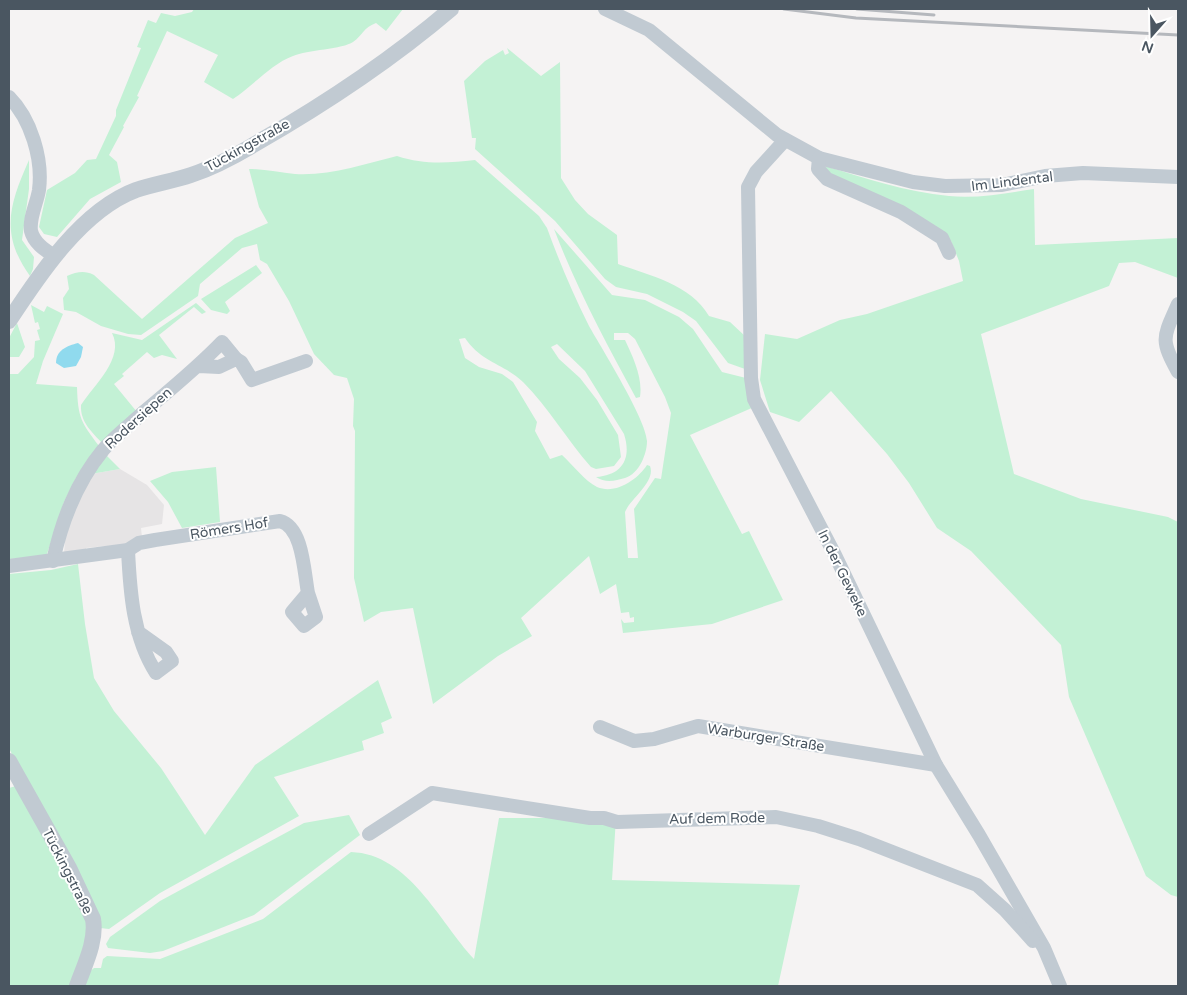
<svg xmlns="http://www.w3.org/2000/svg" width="1187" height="995" font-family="'Varela Round',sans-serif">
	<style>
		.education { fill: #e6e4e5 }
		.green { fill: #c3f1d5 }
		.water { fill: #90daee }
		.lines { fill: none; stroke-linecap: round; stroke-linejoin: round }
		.minor { stroke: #c1cad2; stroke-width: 14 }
		.tertiary { stroke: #c1cad2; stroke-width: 16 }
		.rail { stroke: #b5b8bd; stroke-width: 3 }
		.labels { text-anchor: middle; stroke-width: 4; stroke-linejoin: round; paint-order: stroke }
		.street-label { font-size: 14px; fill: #4a5661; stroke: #fff }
	</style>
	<rect width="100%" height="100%" fill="#f5f3f3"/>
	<!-- education -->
	<path class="education" d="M 120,469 L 147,485 L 164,505 L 162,524 L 141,528 L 142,537 L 122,547 L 106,546 L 86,548 L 86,553 L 64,553 L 66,528 L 91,474 Z"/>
	<!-- green -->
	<g class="green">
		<path d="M 194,9 L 403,9 L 386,31 L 376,23 C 363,28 363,35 353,42 C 343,49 307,50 293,56 C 271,64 253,86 233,99 L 204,82 L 218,55 L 167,31 L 137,96 L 139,97 L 123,126 L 124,127 L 109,155 L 117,162 L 121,182 L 90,199 L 57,237 L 44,234 L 39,227 L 47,190 L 75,173 L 87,160 L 96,159 L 116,116 L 116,110 L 141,48 L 137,47 L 148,20 L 156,23 L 161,13 L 175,16 L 192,12 Z"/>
		<path d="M 507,48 L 541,76 L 560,62 L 561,178 L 575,200 L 588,214 L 617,235 L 618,264 C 651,276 690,284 709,316 L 730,322 L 745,336 L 745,369 L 728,363 L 696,321 L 683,312 L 647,294 L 616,287 L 605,279 L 555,221 L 475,149 L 476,138 L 472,138 L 464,81 L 485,61 L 503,50 L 505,55 L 509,53 Z"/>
		<path d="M 397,156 C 424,165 448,163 475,160 L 539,216 L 547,228 C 559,261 573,294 589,326 C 602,349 646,419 647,441 C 647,454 639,474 625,478 C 615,481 605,483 596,477 C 622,475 632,459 624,434 L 585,371 L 557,344 L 551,347 L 559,359 L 580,378 L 597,400 L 618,435 L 621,457 L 614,466 L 596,469 L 591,467 C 567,440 549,408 523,382 C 503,363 482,363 465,338 L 459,339 L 465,358 L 479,367 L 502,374 L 513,382 L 537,422 L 535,431 L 550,459 L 562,455 C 573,465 585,481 597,487 C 616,495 638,479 647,465 L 650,466 C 656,482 631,498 625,512 L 628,558 L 638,558 L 634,509 L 655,478 L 661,479 L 671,413 L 665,397 L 635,339 L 628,333 L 614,333 L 614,340 L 625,340 C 633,357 643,378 640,397 L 636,398 C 606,343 576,287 554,229 L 612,295 L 645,300 L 679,317 L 693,329 L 722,372 L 746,378 L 754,407 L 690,435 L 742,534 L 749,531 L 783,600 L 712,624 L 623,633 L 621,619 L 624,623 L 634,622 L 634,617 L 630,618 L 629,612 L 621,613 L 616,584 L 600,594 L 589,556 L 521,618 L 532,636 L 498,656 L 433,704 L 413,608 L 381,612 L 364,622 L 354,578 L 355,431 L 353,426 L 354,399 L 347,378 L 334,375 L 314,354 L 289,301 L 267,264 L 260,260 L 257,244 L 242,248 L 200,284 L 198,296 L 141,335 L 128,334 L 101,326 L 76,312 L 64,310 L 63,298 L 69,289 L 67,276 C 77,272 84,270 94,275 L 142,319 L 235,238 L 268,223 L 259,207 L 249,169 C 265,169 280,173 295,174 C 330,176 364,164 397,156 Z"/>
		<path d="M 29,160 L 29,189 L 22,240 L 34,257 L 33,269 L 30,276 C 0,234 9,205 29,160 Z"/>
		<path d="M 825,166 C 865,178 906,192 949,196 C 977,199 1006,193 1034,189 L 1035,245 L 1178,238 L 1178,278 L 1135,262 L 1119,263 L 1109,286 L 981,334 L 1014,474 L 1081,499 L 1168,517 L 1178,522 L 1178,897 L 1171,895 L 1146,876 L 1069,697 L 1061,645 L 971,551 L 937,528 L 909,483 L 887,454 L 831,391 L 799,422 L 770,412 L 760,380 L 765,334 L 797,339 L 840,320 L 867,314 L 963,281 L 959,261 L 951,241 L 829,176 Z"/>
		<path d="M 256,265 L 262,273 L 225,302 L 230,311 L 227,314 L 211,310 L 201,299 Z"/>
		<path d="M 196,303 L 206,312 L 202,314 L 194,307 L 159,335 L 177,359 L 162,355 L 154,358 L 147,352 L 122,374 L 124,376 L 114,384 L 137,412 L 103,444 C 92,432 80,422 81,405 C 94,385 125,358 112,333 L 142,340 Z"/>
		<path d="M 31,305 L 44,312 L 47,306 L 63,314 L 43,361 L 36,384 L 77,387 C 78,418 81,422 99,446 L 76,478 L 64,502 L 46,557 L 9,559 L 9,374 L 18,374 L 34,357 L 35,341 L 40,340 L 37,330 L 40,329 L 38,322 L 35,323 Z"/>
		<path d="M 17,323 L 25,347 L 19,357 L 9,357 L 9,338 Z"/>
		<path d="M 106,455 L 120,469 L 91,474 Z"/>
		<path d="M 216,467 L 220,522 L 182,528 L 168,502 L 150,481 L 172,472 Z"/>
		<path d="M 78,564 L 85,624 L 94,678 L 114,711 L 161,768 L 205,835 L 255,765 L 378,680 L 392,718 L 381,723 L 384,733 L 362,741 L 364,750 L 274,777 L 299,816 L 160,893 L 109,929 L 100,928 L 87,974 L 94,968 L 101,968 L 103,959 L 107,956 L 160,959 L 263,919 L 351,852 C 409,854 439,921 474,959 L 499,818 L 616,818 L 612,880 L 800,885 L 778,986 L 9,986 L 9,788 L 26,783 L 9,748 L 9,574 L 51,570 Z"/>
		<path d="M 349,815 L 360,835 L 254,915 L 163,951 L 150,953 L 108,948 L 106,944 L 110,937 L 160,901 L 304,823 Z"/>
	</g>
	<!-- water -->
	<path class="water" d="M 78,343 L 83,347 L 81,357 L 76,366 L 64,368 L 56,363 C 56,350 67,346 78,343 Z"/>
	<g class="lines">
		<!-- minor -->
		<g class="minor">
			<path d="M 605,9 L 649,30 L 777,135 L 819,158 L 913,182 L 945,186 L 1002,185 L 1045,176 L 1083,173 L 1178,177"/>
			<path d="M 9,97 C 31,119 43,159 39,190 C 37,203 29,218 31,231 C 34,243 45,250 54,256"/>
			<path d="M 785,140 L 756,172 L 748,187 L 751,378 L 754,399 L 835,555 L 936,765 L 979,835 L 1044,948 L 1060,986"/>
			<path d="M 819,158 L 818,169 L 827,179 L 901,212 L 942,238 L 949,253"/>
			<path d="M 1178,304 C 1163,338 1160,339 1178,372"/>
			<path d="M 236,359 L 241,362 L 252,380 L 306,361"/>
			<path d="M 128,550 C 130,592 133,637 156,673 L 172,661 L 166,652 L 138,632"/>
			<path d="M 53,561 C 62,520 76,483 103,450 C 115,436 131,424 145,411 C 171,389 198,367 222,342 L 236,359 L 219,367 L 199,366"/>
			<path d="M 9,566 L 128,550 L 139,543 L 155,540 L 280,521 C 303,527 304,572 308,593 L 292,612 L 304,626 L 316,617 L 308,593"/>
			<path d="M 600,727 L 634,741 L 654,739 L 698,726 L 936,765"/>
			<path d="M 369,834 L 432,793 L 590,818 L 604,818 L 617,822 L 776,817 L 818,826 L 859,839 L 977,885 L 1005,910 L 1033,941"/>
		</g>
		<!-- tertiary -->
		<g class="tertiary">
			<path d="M 9,321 C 39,275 82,210 136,190 C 154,184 173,181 191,175 C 212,168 235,156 255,144 C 325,104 390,61 451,9"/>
			<path d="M 9,761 L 69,868 L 93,919 C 97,941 84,966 77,986"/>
		</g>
		<!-- rail -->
		<g class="rail">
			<path d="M 784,9 L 856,18 L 1178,35"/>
			<path d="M 857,9 L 934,15"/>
		</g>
	</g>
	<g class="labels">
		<!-- street labels -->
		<g class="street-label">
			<text transform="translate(247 145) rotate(-29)" y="5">Tückingstraße</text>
			<text transform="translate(1012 181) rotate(-7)" y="5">Im Lindental</text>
			<text transform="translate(138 418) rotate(-42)" y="5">Rodersiepen</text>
			<text transform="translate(229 528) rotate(-9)" y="5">Römers Hof</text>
			<text transform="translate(843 573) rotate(64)" y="5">In der Geweke</text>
			<text transform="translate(766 737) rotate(9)" y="5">Warburger Straße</text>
			<text transform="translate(717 818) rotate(-1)" y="5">Auf dem Rode</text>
			<text transform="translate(68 871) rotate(63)" y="5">Tückingstraße</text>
		</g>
	</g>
	<!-- border -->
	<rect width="1187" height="995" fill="none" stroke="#4a5661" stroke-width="20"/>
	<!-- north arrow -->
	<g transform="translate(1152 35) rotate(200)" stroke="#ffffff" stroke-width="4" paint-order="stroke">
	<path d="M0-4L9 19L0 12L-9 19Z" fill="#4a5661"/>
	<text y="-8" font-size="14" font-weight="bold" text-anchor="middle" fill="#4a5661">N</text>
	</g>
</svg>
